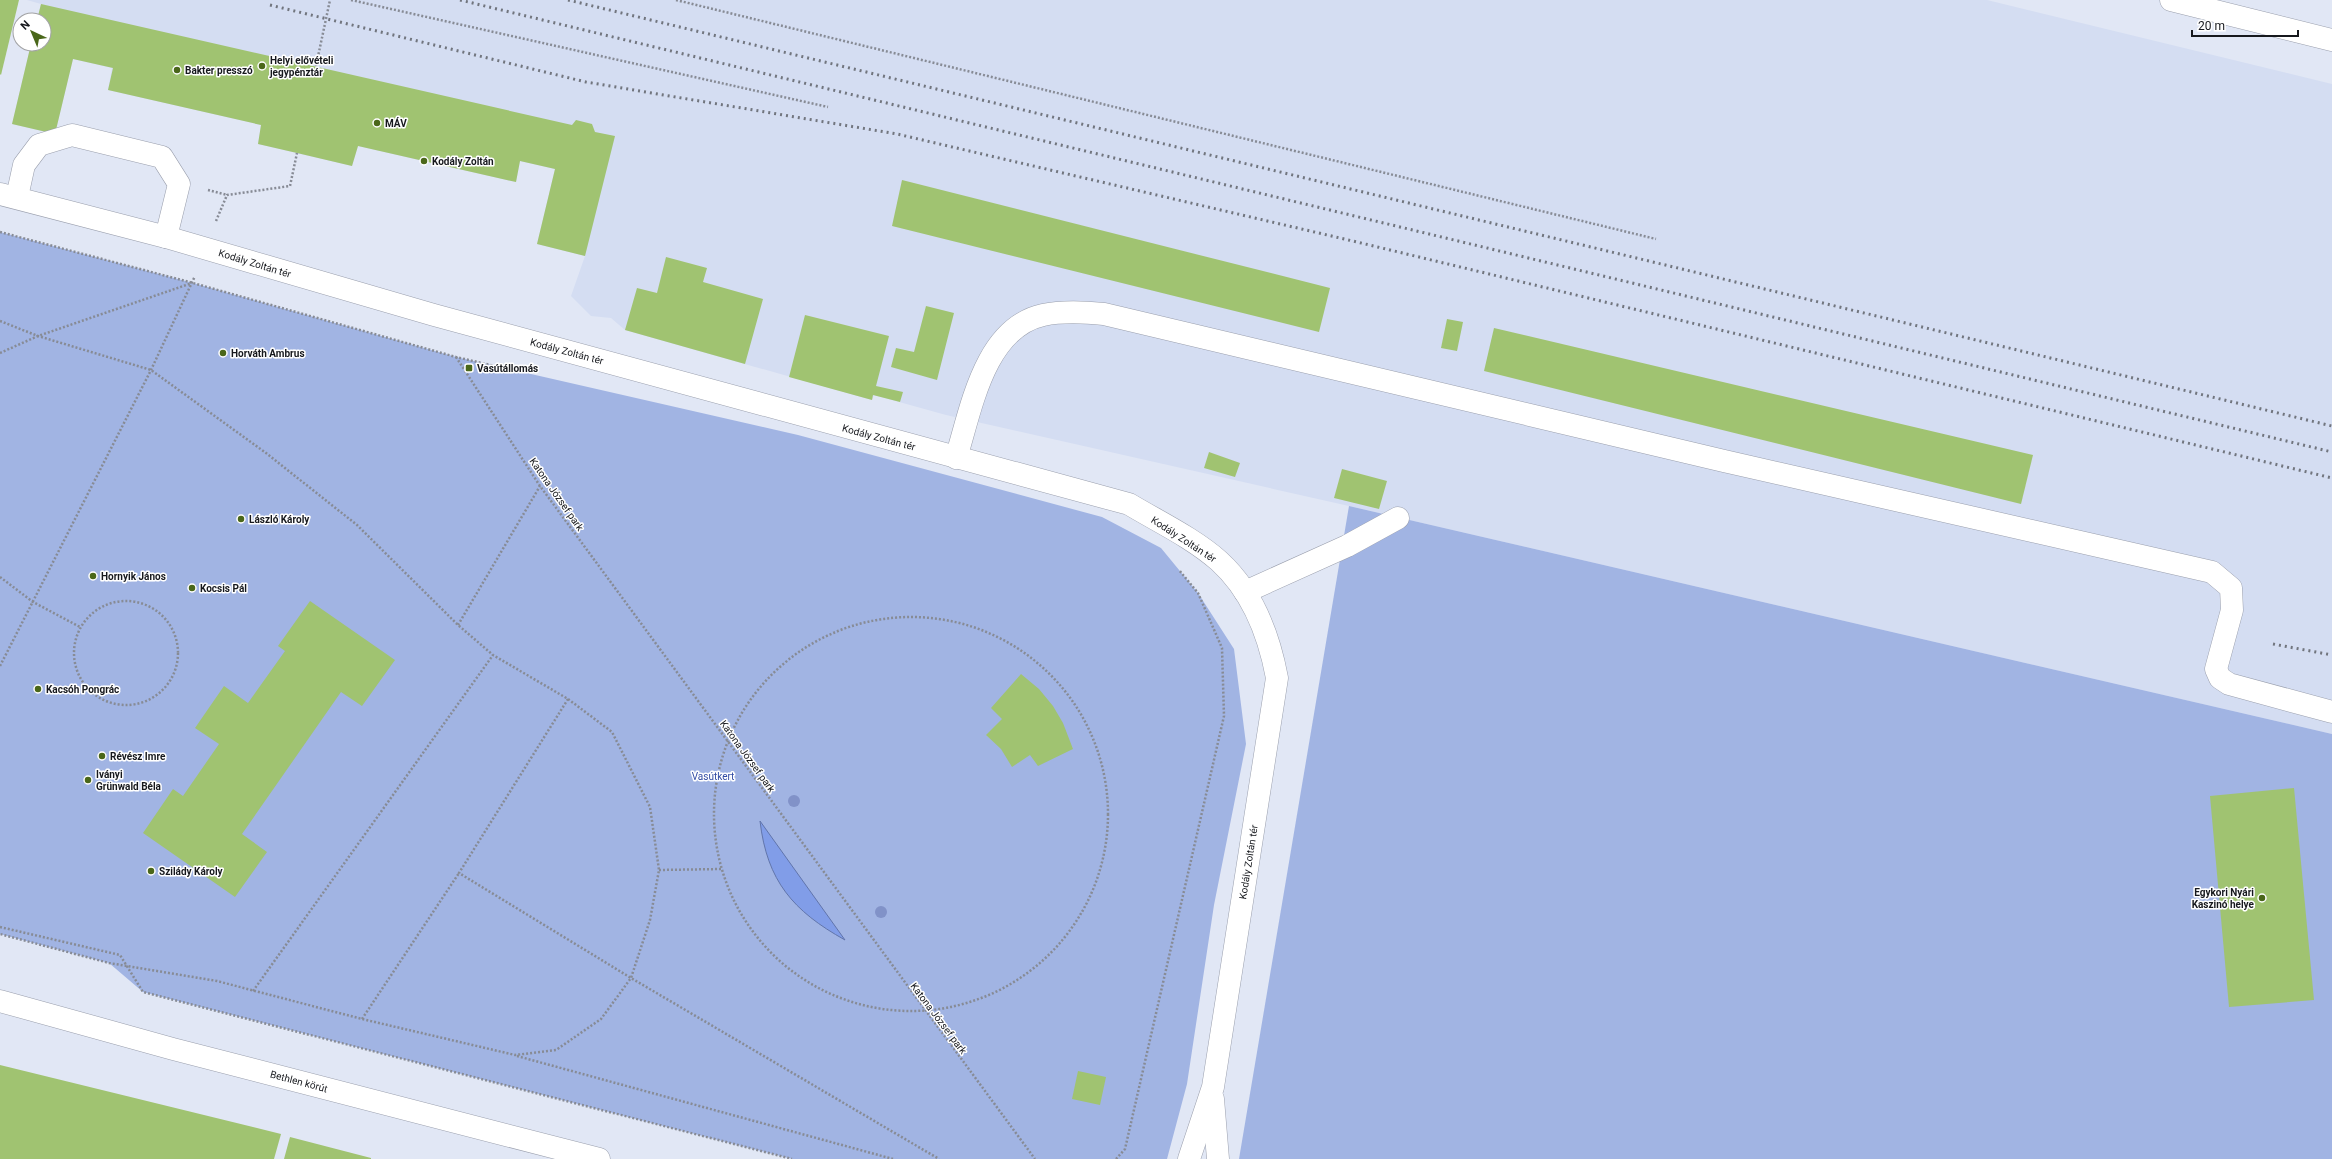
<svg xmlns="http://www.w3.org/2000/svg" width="2332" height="1159" font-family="Roboto,sans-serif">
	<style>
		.built { fill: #d4ddf2 }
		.green { fill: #a1b4e3 }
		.water { fill: #819de8; stroke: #6175ab }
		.building { fill: #a0c371 }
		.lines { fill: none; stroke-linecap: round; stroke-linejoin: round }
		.minor-casing { stroke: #9a9fad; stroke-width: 23 }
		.path { stroke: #878b95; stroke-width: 2.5; stroke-dasharray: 2 2; stroke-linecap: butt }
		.minor { stroke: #fff; stroke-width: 22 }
		.rail { stroke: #71757e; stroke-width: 3; stroke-dasharray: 2 4; stroke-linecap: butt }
		.tree { fill: #8192c8 }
		.poi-dot { fill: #4a671a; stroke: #fff; stroke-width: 1.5 }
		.labels { text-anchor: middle; stroke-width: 3; stroke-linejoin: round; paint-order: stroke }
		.poi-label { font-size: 10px; font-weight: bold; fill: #16181d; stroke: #fff; text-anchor: start }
		.street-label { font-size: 10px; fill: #16181d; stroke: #fff }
		.park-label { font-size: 10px; fill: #324ca4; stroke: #fff }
	</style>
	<rect width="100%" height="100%" fill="#e1e7f5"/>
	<!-- built -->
	<path class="built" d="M 27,0 L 1987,0 L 2332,84 L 2332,734 L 1349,506 L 946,415 L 874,395 L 872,400 L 625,330 L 611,318 L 591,316 L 571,296 L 585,256 L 537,244 L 555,169 L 520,161 L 516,182 L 358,146 L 352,166 L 258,144 L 261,125 L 108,90 L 112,68 L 73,59 L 55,134 L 12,124 L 31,44 L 44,44 L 44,20 L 37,20 L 41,4 Z"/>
	<!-- green -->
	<g class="green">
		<path d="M 0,232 L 193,283 L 456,357 L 798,435 L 1102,517 L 1161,548 L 1198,593 L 1234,649 L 1246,744 L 1214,905 L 1187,1084 L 1167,1159 L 792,1159 L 143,992 L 109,963 L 0,934 Z"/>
		<path d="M 1349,506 L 2332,734 L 2332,1159 L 1239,1159 Z"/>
	</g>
	<!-- water -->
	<path class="water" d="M 760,821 L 845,940 C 793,911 767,881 760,821 Z"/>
	<!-- building -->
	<g class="building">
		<path d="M 0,0 L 19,0 L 1,75 L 0,74 Z"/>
		<path d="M 41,4 L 572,125 L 576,120 L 592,124 L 595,132 L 615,136 L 585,256 L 537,244 L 555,169 L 520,161 L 516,182 L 358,146 L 352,166 L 297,153 L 258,144 L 261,125 L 108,90 L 113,68 L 73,59 L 55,134 L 12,124 L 31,44 L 44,44 L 44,20 L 37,20 Z"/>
		<path d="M 902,180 L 1330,288 L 1319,332 L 892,226 Z"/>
		<path d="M 666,257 L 707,268 L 703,282 L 763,299 L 745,364 L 625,330 L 637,288 L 657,293 Z"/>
		<path d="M 926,306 L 954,313 L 937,380 L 891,367 L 896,348 L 914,352 Z"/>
		<path d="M 805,315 L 889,336 L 876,386 L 903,392 L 900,402 L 873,395 L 872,400 L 789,377 Z"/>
		<path d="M 1447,319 L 1463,322 L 1457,351 L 1441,348 Z"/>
		<path d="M 1494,328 L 2033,455 L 2021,504 L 1484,371 Z"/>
		<path d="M 1209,452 L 1240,463 L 1235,477 L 1204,468 Z"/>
		<path d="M 1342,469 L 1387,481 L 1379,509 L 1334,498 Z"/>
		<path d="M 310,601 L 395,660 L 362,706 L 341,692 L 242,834 L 267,852 L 235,897 L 143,833 L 173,789 L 183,796 L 219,744 L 195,728 L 224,686 L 248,703 L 285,651 L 278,646 Z"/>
		<path d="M 1021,674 L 1039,689 L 1053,706 L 1063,723 L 1073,749 L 1038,766 L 1030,755 L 1012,767 L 1001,749 L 986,735 L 1002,719 L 991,708 Z"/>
		<path d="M 2294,788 L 2314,1000 L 2229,1007 L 2210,796 Z"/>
		<path d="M 0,1065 L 281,1134 L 274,1159 L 0,1159 Z"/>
		<path d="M 1078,1071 L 1106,1077 L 1100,1105 L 1072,1099 Z"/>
		<path d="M 290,1137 L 371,1158 L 371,1159 L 284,1159 Z"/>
	</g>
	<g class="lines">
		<!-- minor casing -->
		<g class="minor-casing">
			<g id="minor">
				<path d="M 2171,0 L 2332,40"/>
				<path d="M 0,194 L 166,237 L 434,315 L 1129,504 C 1159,522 1193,538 1219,561 C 1252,591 1269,635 1277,678 L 1213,1087 L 1189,1159"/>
				<path d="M 17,197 L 24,165 L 39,145 L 72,135 L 162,157 L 179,184 L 166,237"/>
				<path d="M 956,458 C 971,410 984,328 1043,315 C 1062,311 1084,312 1104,314 L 1724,461 L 2212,572 L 2231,588 L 2232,610 L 2216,669 L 2220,678 L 2229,684 L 2332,712"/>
				<path d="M 1245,592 L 1347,546 L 1398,518"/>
				<path d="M 0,1001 L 173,1049 L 599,1159"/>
				<path d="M 1213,1099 L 1218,1159"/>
			</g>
		</g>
		<!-- path -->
		<g class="path">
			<path d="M 351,0 L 828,107"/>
			<path d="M 676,0 L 1656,239"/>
			<path d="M 316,66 L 330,0"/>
			<path d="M 208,190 L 227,195"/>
			<path d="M 216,221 L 227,195 L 290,186 L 297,153"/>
			<path d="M 0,232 L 193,283 L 456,357 L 512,370"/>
			<path d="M 0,321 L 38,336 L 151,370 L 266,453 L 357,525 L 458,625 L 493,655 L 568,699 L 612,732 L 650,807 L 659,870 L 650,920 L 631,978 L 601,1019 L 556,1050 L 515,1055 L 362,1019 L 217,981 L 109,963 L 0,934"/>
			<path d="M 0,353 L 38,336 L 192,283"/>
			<path d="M 456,357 L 540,486 L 1035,1159"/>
			<path d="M 0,577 L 33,602 L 80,627"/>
			<circle cx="126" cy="653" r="52"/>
			<circle cx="911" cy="814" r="197"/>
			<path d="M 458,625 L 540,486"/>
			<path d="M 0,666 L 151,370 L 195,276"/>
			<path d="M 568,699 L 459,873 L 631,978 L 939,1159"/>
			<path d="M 659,870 L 721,869"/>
			<path d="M 0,927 L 120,955 L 143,992 L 792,1159"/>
			<path d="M 253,991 L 493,655"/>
			<path d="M 362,1019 L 459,873"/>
			<path d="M 517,1056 L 893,1159"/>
			<path d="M 1116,1159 L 1125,1149 L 1224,716 L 1222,648 L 1198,593 L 1179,570"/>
		</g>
		<!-- minor -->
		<use href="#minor" class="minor"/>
		<!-- rail -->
		<g class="rail">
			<path d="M 460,0 L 2332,452"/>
			<path d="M 568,0 L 2332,426"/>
			<path d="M 270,5 L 586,82 L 897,134 L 1357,242 L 2332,478"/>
			<path d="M 2273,644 L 2332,655"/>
		</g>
	</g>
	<!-- trees -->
	<g class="tree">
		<circle cx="794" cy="801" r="6"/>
		<circle cx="881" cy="912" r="6"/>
	</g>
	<!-- markers -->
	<g class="poi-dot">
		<circle cx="262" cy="66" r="4"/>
		<circle cx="177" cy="70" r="4"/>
		<circle cx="377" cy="123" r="4"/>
		<circle cx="424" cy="161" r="4"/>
		<circle cx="223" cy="353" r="4"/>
		<rect x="465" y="364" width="8" height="8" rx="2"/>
		<circle cx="241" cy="519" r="4"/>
		<circle cx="93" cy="576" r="4"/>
		<circle cx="192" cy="588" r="4"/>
		<circle cx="38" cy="689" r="4"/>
		<circle cx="102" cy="756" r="4"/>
		<circle cx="88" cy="780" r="4"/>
		<circle cx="151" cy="871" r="4"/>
		<circle cx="2262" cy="898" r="4"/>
	</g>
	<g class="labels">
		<!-- poi labels -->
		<g class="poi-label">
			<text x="270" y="64">Helyi elővételi<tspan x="270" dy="12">jegypénztár</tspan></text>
			<text x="185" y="74">Bakter presszó</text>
			<text x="385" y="127">MÁV</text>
			<text x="432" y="165">Kodály Zoltán</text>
			<text x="231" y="357">Horváth Ambrus</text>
			<text x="477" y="372">Vasútállomás</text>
			<text x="249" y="523">László Károly</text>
			<text x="101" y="580">Hornyik János</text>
			<text x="200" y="592">Kocsis Pál</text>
			<text x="46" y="693">Kacsóh Pongrác</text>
			<text x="110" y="760">Révész Imre</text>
			<text x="96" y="778">Iványi<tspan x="96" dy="12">Grünwald Béla</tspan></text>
			<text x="159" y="875">Szilády Károly</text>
			<text x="2254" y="896" text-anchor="end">Egykori Nyári<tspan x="2254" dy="12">Kaszinó helye</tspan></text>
		</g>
		<!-- street labels -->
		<g class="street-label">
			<text transform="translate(255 263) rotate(17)" y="4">Kodály Zoltán tér</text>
			<text transform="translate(567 351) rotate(15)" y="4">Kodály Zoltán tér</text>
			<text transform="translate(879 437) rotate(15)" y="4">Kodály Zoltán tér</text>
			<text transform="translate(557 494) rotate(55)" y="4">Katona József park</text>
			<text transform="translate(1184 539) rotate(33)" y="4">Kodály Zoltán tér</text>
			<text transform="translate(748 756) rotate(54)" y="4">Katona József park</text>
			<text transform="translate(1248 862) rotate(-81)" y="4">Kodály Zoltán tér</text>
			<text transform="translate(939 1018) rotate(53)" y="4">Katona József park</text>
			<text transform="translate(299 1081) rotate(15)" y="4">Bethlen körút</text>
		</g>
		<!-- park labels -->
		<g class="park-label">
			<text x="713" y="780">Vasútkert</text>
		</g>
	</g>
	<!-- north arrow -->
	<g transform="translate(32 32) rotate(316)"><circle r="19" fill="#ffffff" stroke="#a2a3a5"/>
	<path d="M0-3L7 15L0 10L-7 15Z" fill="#4a671a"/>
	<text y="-6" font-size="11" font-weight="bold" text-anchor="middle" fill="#16181d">N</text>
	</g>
	<!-- scale -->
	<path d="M2192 30v6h106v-6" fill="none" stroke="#16181d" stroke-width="2"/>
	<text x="2198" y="30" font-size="12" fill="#16181d" stroke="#ffffff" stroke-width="3" paint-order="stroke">20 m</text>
</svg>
